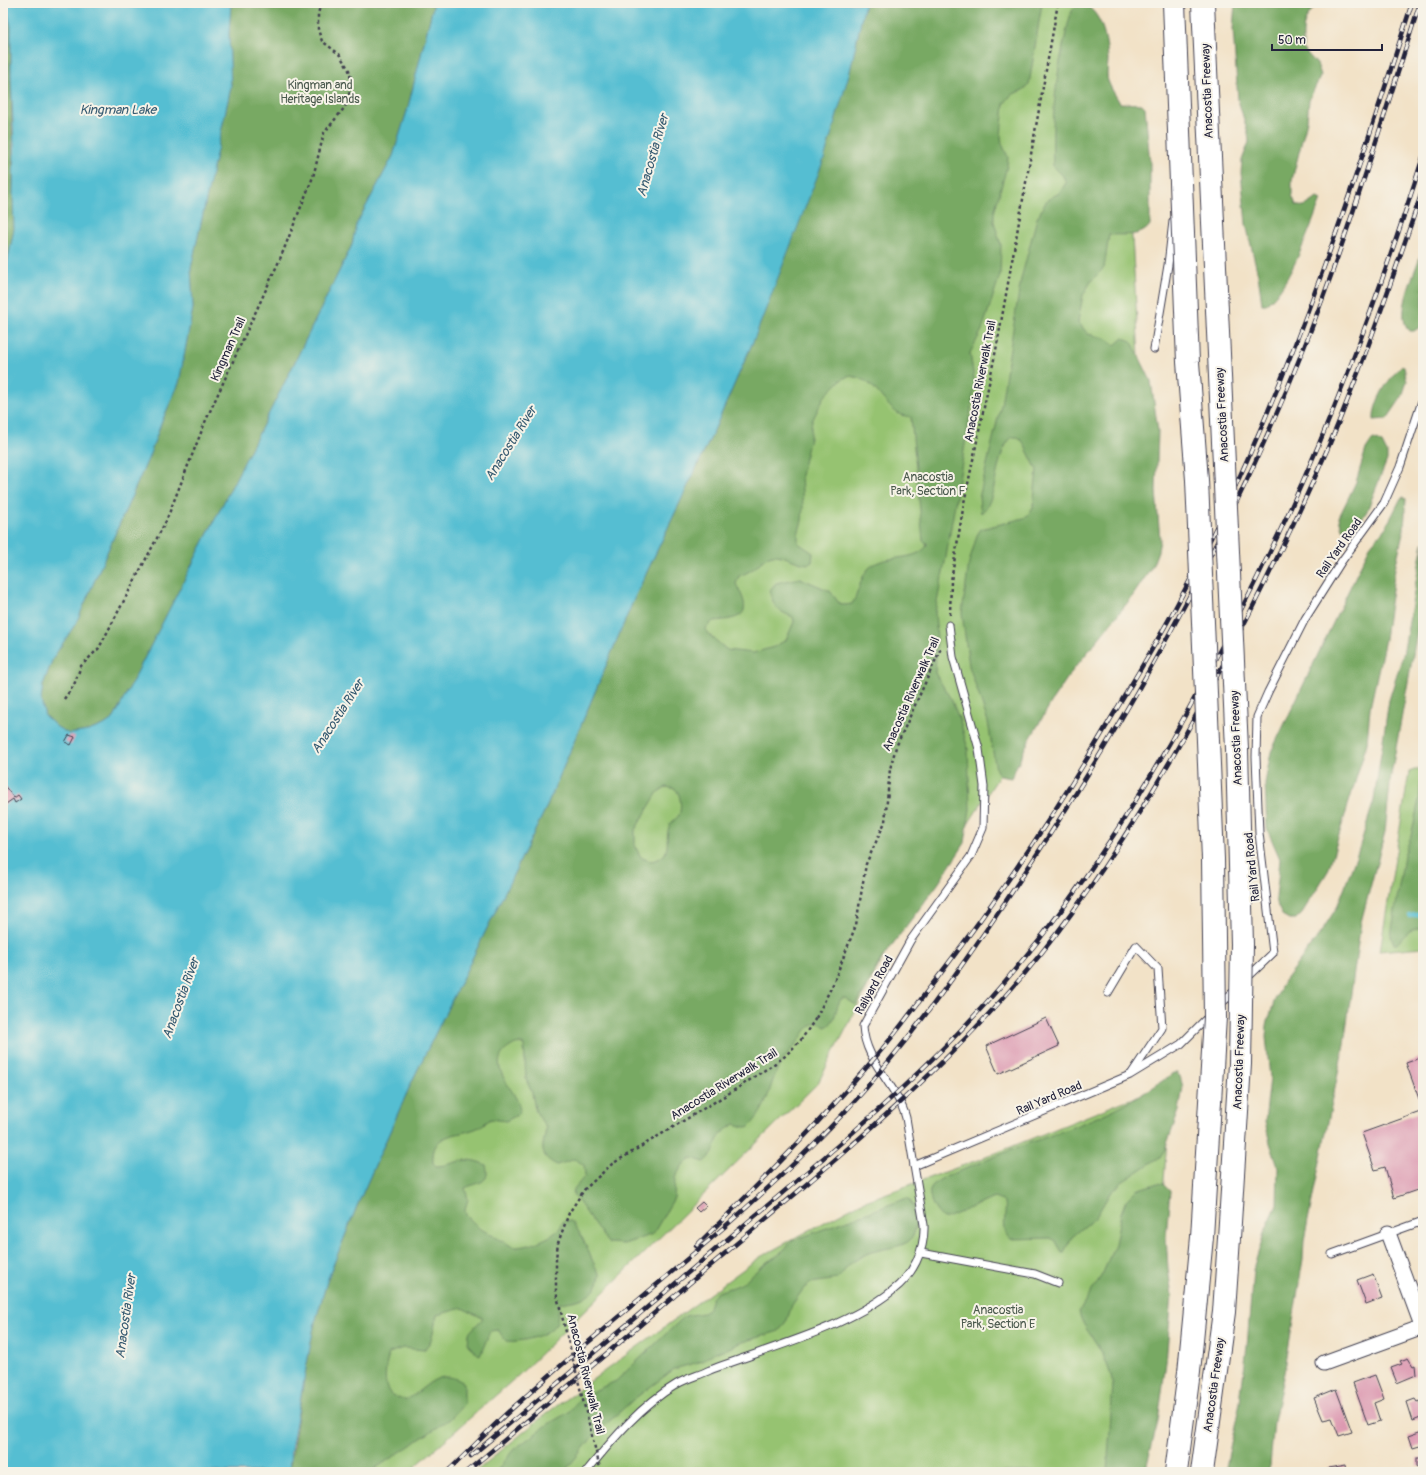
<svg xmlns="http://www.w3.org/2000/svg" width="1426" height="1475" font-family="Pangolin,sans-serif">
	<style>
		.green { fill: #96c371; stroke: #5c7256 }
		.forest { fill: #78a963; stroke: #4d664f; fill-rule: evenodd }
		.water { fill: #55bed2; stroke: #3c7086 }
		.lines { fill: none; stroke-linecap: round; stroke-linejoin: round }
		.stream { stroke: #55bed2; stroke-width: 4.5 }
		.building { fill: #dc98b0 }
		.service-casing { stroke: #413f50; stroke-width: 9 }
		.minor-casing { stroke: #413f50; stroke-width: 17 }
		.motorway-casing { stroke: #413f50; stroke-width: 24 }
		.path { stroke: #413f50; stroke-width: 2.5; stroke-dasharray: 3 3; stroke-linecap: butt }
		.service { stroke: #fff; stroke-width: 7 }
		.minor { stroke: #fff; stroke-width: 15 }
		.motorway { stroke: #fff; stroke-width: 22 }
		.rail-casing { stroke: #22223b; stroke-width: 4.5 }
		.rail { stroke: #f7f3e8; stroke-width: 3; stroke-dasharray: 9; stroke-linecap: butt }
		.motorway-bridge-casing { stroke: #413f50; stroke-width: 24; stroke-linecap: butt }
		.path-bridge { stroke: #413f50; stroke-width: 2.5; stroke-dasharray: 3 3; stroke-linecap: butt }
		.motorway-bridge { stroke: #fff; stroke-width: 22 }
		.labels { text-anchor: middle; stroke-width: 4; stroke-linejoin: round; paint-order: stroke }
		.park-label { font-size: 12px; fill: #4b5a4e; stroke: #f7f3e8 }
		.street-label { font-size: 12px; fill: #22223b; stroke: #f7f3e8 }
		.water-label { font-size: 13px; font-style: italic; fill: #345970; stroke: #f7f3e8 }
	</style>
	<rect width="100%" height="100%" fill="#f7f3e8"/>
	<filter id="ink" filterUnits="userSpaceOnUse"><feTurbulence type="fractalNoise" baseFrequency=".025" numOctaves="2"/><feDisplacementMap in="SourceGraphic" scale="8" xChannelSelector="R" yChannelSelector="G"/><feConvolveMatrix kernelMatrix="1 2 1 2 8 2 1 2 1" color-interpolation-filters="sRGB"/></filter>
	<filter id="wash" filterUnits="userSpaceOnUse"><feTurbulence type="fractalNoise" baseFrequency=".012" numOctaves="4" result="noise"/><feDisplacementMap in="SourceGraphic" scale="16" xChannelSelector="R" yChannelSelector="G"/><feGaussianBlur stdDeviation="0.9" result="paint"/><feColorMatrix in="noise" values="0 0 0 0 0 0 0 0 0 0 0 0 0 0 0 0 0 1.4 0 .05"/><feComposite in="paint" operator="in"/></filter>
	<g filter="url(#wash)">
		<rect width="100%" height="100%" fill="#f2e2c7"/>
		<!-- green -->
		<g class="green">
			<path d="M 865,3 L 1080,3 L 1075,59 L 1128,169 L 1150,543 L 889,946 L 818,1083 L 521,1373 L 409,1472 L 289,1472 L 357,1206 L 413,1079 L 634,599 L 712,435 L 824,159 Z"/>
			<path d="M 1423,767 L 1423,947 L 1380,951 L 1409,772 Z"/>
			<path d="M 1171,1085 L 1160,1234 L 1137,1472 L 475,1472 L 547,1413 L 760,1257 L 860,1203 L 986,1157 L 1122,1102 Z"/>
		</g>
		<!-- forest -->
		<g class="forest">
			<path d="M 3,3 L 6,3 L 11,27 L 11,76 L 14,229 L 3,285 Z"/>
			<path d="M 231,3 L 434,3 L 407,111 L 393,156 L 356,225 L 352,245 L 289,374 L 114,718 L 104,725 L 88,731 L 69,734 L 57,727 L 45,716 L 41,700 L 43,685 L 53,658 L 76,623 L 148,459 L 162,421 L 179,383 L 193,308 L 191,268 L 231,87 L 229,34 Z"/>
			<path d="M 865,3 L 1042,3 L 1029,85 L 1023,90 L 1011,95 L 1004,104 L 1001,136 L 1002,144 L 1008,157 L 1007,166 L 994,213 L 994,222 L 1001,245 L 1000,275 L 982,330 L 970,353 L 975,385 L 946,557 L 935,612 L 937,639 L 935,673 L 952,701 L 961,724 L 968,749 L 970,809 L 965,843 L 938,884 L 880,961 L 856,1005 L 845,998 L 842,998 C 834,1007 838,1021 826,1027 L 817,1022 C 803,1030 806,1031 797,1043 C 791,1051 782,1059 778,1068 C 767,1092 769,1107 748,1128 L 735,1124 C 728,1128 722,1132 718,1139 C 712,1150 717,1153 704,1162 L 691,1158 L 682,1166 L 675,1178 L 674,1198 L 653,1234 L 624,1244 L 608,1243 L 573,1194 L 574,1189 L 585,1176 L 584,1165 L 575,1159 L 557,1165 C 536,1155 544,1145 546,1128 L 535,1110 L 532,1093 L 526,1079 L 524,1045 C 518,1042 515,1044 510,1047 C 479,1066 526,1096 519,1114 L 506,1121 L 491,1119 C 486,1122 481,1127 475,1129 C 453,1137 431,1133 433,1163 L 436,1166 C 458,1165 462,1154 486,1165 C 491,1184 478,1182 465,1188 L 468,1199 L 465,1209 L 466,1215 L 479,1228 L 513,1247 C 525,1248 549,1239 557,1231 C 560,1229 562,1223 564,1220 L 571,1221 C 585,1237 589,1257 600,1275 C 597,1298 580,1300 560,1303 C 558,1309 558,1315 557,1321 C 552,1336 519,1343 506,1341 L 498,1330 L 490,1331 L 480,1356 L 468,1345 L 469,1333 L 483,1318 L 462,1308 L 437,1315 L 431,1341 L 424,1350 L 403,1348 L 389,1353 C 386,1366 381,1387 393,1396 C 396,1398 402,1399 406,1400 C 426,1389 438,1366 464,1383 L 464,1404 L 450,1419 L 370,1472 L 289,1472 L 304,1379 L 314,1326 L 328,1278 L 357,1206 L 413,1079 L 547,806 L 634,599 L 712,435 L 755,337 L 850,71 ZM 848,376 C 875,377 880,402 899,414 C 902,416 908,416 911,417 L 923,541 L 927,543 L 926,547 C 912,563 885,553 869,568 C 860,577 859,593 852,604 L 845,605 L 839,603 L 830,591 L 800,578 L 776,583 L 770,590 C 774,608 776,610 793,617 L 794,622 L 786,640 L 774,647 L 753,653 L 727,650 L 707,633 L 706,628 L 713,621 C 744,619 753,614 736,584 L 739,576 C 744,574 749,572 753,569 C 760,564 765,556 773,555 C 784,554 797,564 809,564 L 812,562 L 813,553 L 798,543 L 798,534 L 802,521 L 803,507 L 801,475 L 810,438 L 812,421 L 824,397 L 841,380 ZM 666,787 C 669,788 673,788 675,789 C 681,793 682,809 679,815 C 676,820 670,822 669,827 C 664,842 674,857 651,861 L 642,858 L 639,854 L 635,845 L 635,830 L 658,792 Z"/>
			<path d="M 1235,3 L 1319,3 C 1301,20 1303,26 1303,49 L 1317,64 L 1321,75 L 1309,100 L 1307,121 L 1292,180 L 1292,195 L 1296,205 C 1304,209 1310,203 1317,198 L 1321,200 C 1311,225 1288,291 1266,304 L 1262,304 L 1258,275 L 1246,224 L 1241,173 L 1242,160 L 1249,142 L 1248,133 L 1238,100 L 1233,29 Z"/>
			<path d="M 1082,4 C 1102,10 1107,41 1108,59 C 1108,66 1106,75 1108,81 C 1111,89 1116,96 1120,103 L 1142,104 L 1145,107 L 1150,163 L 1150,225 C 1141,238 1124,234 1109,235 L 1104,268 L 1092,280 L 1083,295 L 1078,322 L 1088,334 L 1105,338 L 1115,345 L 1123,338 L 1129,340 L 1133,344 L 1151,381 L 1158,431 L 1156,491 L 1160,540 L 1158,551 L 1152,567 L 1132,597 L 1070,674 L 1052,701 L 1026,746 L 1011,778 L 1000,776 L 996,770 L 988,722 L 969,666 L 962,613 L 969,563 L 977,535 L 981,529 L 1024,518 L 1029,514 L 1033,507 L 1037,470 L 1023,442 L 1018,437 L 1012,437 C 993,455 999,500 981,513 L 979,498 L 1001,405 L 1021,279 L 1037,218 L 1047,200 L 1059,193 L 1066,183 L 1063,176 L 1053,166 C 1051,112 1057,65 1071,13 L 1074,8 Z"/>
			<path d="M 1423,247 L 1423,325 L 1414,331 L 1410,331 C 1392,316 1418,267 1423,247 Z"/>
			<path d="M 1401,366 L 1404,367 L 1407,381 L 1402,397 L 1387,419 L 1374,420 C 1373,401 1389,379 1401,366 Z"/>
			<path d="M 1374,439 L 1382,443 L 1387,453 L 1387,460 L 1367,511 L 1360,522 L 1345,532 L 1342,529 L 1339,517 L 1356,482 L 1366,449 L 1372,440 Z"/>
			<path d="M 1404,497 L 1406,499 L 1404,529 L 1395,568 L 1385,639 L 1370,708 L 1367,743 L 1328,871 L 1302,913 L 1296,919 L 1289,919 L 1282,915 L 1278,907 L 1276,898 L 1280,859 L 1267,829 L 1265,783 L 1271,752 L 1370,546 L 1386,527 L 1401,498 Z"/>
			<path d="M 1423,542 L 1422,605 L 1391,775 L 1385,832 L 1361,922 L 1344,1044 L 1304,1240 L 1303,1259 L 1286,1363 L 1274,1421 L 1270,1466 L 1268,1472 L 1225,1472 L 1240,1402 L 1247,1346 L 1253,1270 L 1264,1233 L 1277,1205 L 1278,1167 L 1270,1143 L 1265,1122 L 1270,1078 L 1266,1037 L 1267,1025 L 1274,1002 L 1284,981 L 1317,938 L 1337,907 L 1358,852 L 1374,800 L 1389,700 L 1403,655 Z"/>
			<path d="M 1423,757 L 1423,929 C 1411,926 1404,936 1397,944 L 1394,944 L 1391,936 L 1395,911 L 1404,856 L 1411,836 L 1419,800 Z"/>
			<path d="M 1173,1073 L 1177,1073 L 1180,1076 L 1183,1087 L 1179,1111 L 1165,1149 L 1160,1157 L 1122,1182 L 1110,1193 L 1096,1217 L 1072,1237 L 1064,1252 L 1062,1252 L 1055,1240 L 1050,1238 L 1010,1239 C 1000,1231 1007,1214 1005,1202 L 994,1198 L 947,1218 L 943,1218 C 936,1213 925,1195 932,1186 C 934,1183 940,1180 943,1178 C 967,1168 992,1158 1016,1148 C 1073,1127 1124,1111 1173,1073 Z"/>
			<path d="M 1158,1183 L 1163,1184 L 1170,1191 L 1166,1237 L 1168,1269 L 1172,1296 L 1166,1362 L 1158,1422 L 1145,1472 L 1107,1472 L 1113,1384 C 1110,1370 1104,1355 1096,1343 C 1089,1332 1082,1325 1079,1312 L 1103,1273 L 1115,1244 L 1121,1213 L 1126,1200 L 1136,1190 Z"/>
			<path d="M 907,1198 C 917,1204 918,1231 911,1239 C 904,1247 886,1248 876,1251 C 867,1253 856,1259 849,1265 C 844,1270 842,1275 837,1279 L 811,1283 L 804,1288 L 792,1305 L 787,1320 L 779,1331 L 742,1342 L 723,1351 L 715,1352 L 702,1361 L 674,1369 L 665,1376 L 634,1399 L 595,1434 L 564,1472 L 496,1472 L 513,1450 L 550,1423 L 569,1412 L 576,1403 L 587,1394 L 616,1381 L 685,1316 L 703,1313 L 708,1310 L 712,1298 L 718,1292 L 741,1284 L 767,1262 L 780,1254 L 792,1241 Z"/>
		</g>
		<!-- water -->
		<path class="water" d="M 6,3 L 231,3 L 229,34 L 231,87 L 191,268 L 193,308 L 179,383 L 162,421 L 148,459 L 76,623 L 53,658 L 43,685 L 41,700 L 45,716 L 57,727 L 69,734 L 88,731 L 104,725 L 114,718 L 289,374 L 352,245 L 356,225 L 393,156 L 407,111 L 434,3 L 865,3 L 850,71 L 824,159 L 755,337 L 712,435 L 634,599 L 547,806 L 413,1079 L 357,1206 L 328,1278 L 314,1326 L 291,1449 L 289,1472 L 3,1472 L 3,285 L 14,229 L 13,195 L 14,145 L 11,76 L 11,27 Z"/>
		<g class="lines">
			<!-- stream -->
			<path class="stream" d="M 1410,916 L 1423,914"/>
		</g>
		<g id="blocks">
			<!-- building -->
			<g class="building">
				<path d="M 69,735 L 75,737 L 71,745 L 65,742 Z"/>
				<path d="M 3,784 L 14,798 L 18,795 L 21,799 L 15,803 L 13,799 L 3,806 Z"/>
				<path d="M 1046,1018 L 1059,1046 L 998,1074 L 986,1046 Z"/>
				<path d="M 1423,1057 L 1423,1110 L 1406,1063 Z"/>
				<path d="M 1423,1111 L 1423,1188 L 1394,1198 L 1385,1167 L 1375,1170 L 1362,1133 Z"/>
				<path d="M 702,1202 L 706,1206 L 699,1212 L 695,1208 Z"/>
				<path d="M 1373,1274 L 1382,1298 L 1366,1304 L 1357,1280 Z"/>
				<path d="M 1408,1358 L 1413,1366 L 1415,1365 L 1416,1375 L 1397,1383 L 1391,1368 L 1402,1364 L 1400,1361 Z"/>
				<path d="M 1375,1375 L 1384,1399 L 1374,1403 L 1380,1421 L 1368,1425 L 1353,1383 Z"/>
				<path d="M 1336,1389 L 1352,1432 L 1339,1436 L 1332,1418 L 1323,1420 L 1314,1398 Z"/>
				<path d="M 1415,1399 L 1417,1402 L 1419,1401 L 1423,1410 L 1423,1417 L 1413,1421 L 1407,1402 Z"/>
				<path d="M 1423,1431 L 1423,1445 L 1413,1448 L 1409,1436 Z"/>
				<rect x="1417" y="1458" width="6" height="8"/>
				<path d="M 1345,1465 L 1346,1472 L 1329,1472 L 1328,1468 Z"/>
			</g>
		</g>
	</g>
	<g filter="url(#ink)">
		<use href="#blocks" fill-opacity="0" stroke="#413f50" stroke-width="1"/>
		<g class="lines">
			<!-- service casing -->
			<g class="service-casing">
				<g id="service">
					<path d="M 1154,349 L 1168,265 L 1173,221"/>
					<path d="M 1246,979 L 1273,953 L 1259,833 L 1256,757 L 1257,717 L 1268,692 L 1305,619 L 1341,562 L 1384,503 L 1400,467 L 1423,398"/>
					<path d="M 1108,993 L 1136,946 L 1158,969 L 1162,1028 L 1132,1073"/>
					<path d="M 1219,1006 L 1236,989"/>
					<path d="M 914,1166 L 1130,1075 L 1181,1044 L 1210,1015"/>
					<path d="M 921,1253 L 1035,1274 L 1058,1283"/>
					<path d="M 1332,1254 L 1423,1221"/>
					<path d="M 586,1472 C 612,1440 641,1405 677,1384 C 687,1378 700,1375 710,1370 C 768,1348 844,1329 892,1291 C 913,1275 925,1251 924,1225 L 906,1118 C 897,1084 865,1063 863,1026 L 910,941 L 971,856 L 983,828 L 984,786 L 979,749 L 953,657 L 949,625"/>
				</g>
			</g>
			<!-- minor casing -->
			<g class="minor-casing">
				<g id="minor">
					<path d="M 1388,1233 L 1423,1328"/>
					<path d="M 1324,1363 L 1423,1327"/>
				</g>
			</g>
			<!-- motorway casing -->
			<g class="motorway-casing">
				<g id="motorway">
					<path d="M 1176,1472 L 1189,1372 L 1202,1237"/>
					<path d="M 1202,1472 L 1224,1312 L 1229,1238"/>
				</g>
			</g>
			<!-- path -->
			<g class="path">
				<path d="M 950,615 L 951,581 L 964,503 L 997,345 L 1058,3"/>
				<path d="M 64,699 L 74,685 L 81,666 L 99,648 L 166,521 L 206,420 L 280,259 L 313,177 L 324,133 L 345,107 L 352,85 L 349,70 L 339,54 L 322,41 L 318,30 L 318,14 L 321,3"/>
				<path d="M 816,1018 L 833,984 L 856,925 L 866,864 L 885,822 L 890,769 L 896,747 L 941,648"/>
			</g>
			<!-- service -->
			<use href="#service" class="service"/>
			<!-- minor -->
			<use href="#minor" class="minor"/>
			<!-- motorway -->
			<use href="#motorway" class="motorway"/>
			<!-- rail casing -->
			<g class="rail-casing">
				<g id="rail">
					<path d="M 696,1246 C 757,1186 817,1126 872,1061 C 895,1035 914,1008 935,981 C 999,897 1057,811 1110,720 C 1145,662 1180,603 1209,542 C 1294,369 1354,186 1412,3"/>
					<path d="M 471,1456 C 564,1378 656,1300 749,1221 C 831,1152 914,1083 986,1003 C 1082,896 1157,773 1222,646 C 1235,621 1248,597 1260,572 C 1327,439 1378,298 1423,157"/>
					<path d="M 447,1472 C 467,1453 485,1434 505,1415 C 616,1313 739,1225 842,1115 C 917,1034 981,940 1041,848 C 1145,689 1235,522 1305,345 C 1349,233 1383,118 1420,3"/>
					<path d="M 466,1472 C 559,1395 650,1316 742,1239 C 847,1150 952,1064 1039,956 C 1107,871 1164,776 1215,680 C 1256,602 1295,524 1330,443 C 1365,360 1394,274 1423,189"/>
				</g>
			</g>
			<!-- rail -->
			<use href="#rail" class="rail"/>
			<!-- motorway-bridge casing -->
			<g class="motorway-bridge-casing">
				<g id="motorway-bridge">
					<path d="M 1174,3 L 1188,362 L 1197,480 L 1213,859 L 1215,1017 L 1202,1237"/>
					<path d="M 1203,3 L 1237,749 L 1242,944 L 1240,1064 L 1229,1238"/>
				</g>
			</g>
			<!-- path-bridge -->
			<path class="path-bridge" d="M 601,1472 L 556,1292 L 556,1258 L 558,1243 L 569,1213 L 584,1190 L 612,1164 L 736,1089 L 783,1058 L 801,1040 L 816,1018"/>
			<!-- motorway-bridge -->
			<use href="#motorway-bridge" class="motorway-bridge"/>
		</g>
	</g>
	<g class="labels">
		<!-- park labels -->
		<g class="park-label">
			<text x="320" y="89">Kingman and<tspan x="320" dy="14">Heritage Islands</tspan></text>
			<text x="928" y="481">Anacostia<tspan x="928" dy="14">Park, Section F</tspan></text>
			<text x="998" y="1314">Anacostia<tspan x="998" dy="14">Park, Section E</tspan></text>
		</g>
		<!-- street labels -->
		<g class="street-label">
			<text transform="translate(1207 91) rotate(-92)" y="4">Anacostia Freeway</text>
			<text transform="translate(228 349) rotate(-66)" y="4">Kingman Trail</text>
			<text transform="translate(980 381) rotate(-79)" y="4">Anacostia Riverwalk Trail</text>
			<text transform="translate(1222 415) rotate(-93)" y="4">Anacostia Freeway</text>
			<text transform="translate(1339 548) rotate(-55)" y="4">Rail Yard Road</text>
			<text transform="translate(911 694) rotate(-66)" y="4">Anacostia Riverwalk Trail</text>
			<text transform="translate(1236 738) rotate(-92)" y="4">Anacostia Freeway</text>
			<text transform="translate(1252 867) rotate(-96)" y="4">Rail Yard Road</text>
			<text transform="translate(874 985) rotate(-61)" y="4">Railyard Road</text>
			<text transform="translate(1239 1062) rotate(-88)" y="4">Anacostia Freeway</text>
			<text transform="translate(724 1084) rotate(-32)" y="4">Anacostia Riverwalk Trail</text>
			<text transform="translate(1049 1098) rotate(-23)" y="4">Rail Yard Road</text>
			<text transform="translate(586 1374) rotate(76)" y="4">Anacostia Riverwalk Trail</text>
			<text transform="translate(1214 1385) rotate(-82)" y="4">Anacostia Freeway</text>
		</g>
		<!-- water labels -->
		<g class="water-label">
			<text x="118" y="114">Kingman Lake</text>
			<text transform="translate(652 155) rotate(-74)" y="5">Anacostia River</text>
			<text transform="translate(510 443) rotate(-58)" y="5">Anacostia River</text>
			<text transform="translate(337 716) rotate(-57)" y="5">Anacostia River</text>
			<text transform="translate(180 998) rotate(-70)" y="5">Anacostia River</text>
			<text transform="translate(125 1316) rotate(-82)" y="5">Anacostia River</text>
		</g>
	</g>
	<!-- margin -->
	<rect width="1426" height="1475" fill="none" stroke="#f7f3e8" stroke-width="16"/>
	<!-- scale -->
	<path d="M1272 44v6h110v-6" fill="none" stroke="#22223b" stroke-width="2"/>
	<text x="1278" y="44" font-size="12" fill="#22223b" stroke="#f7f3e8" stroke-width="3" paint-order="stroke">50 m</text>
</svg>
